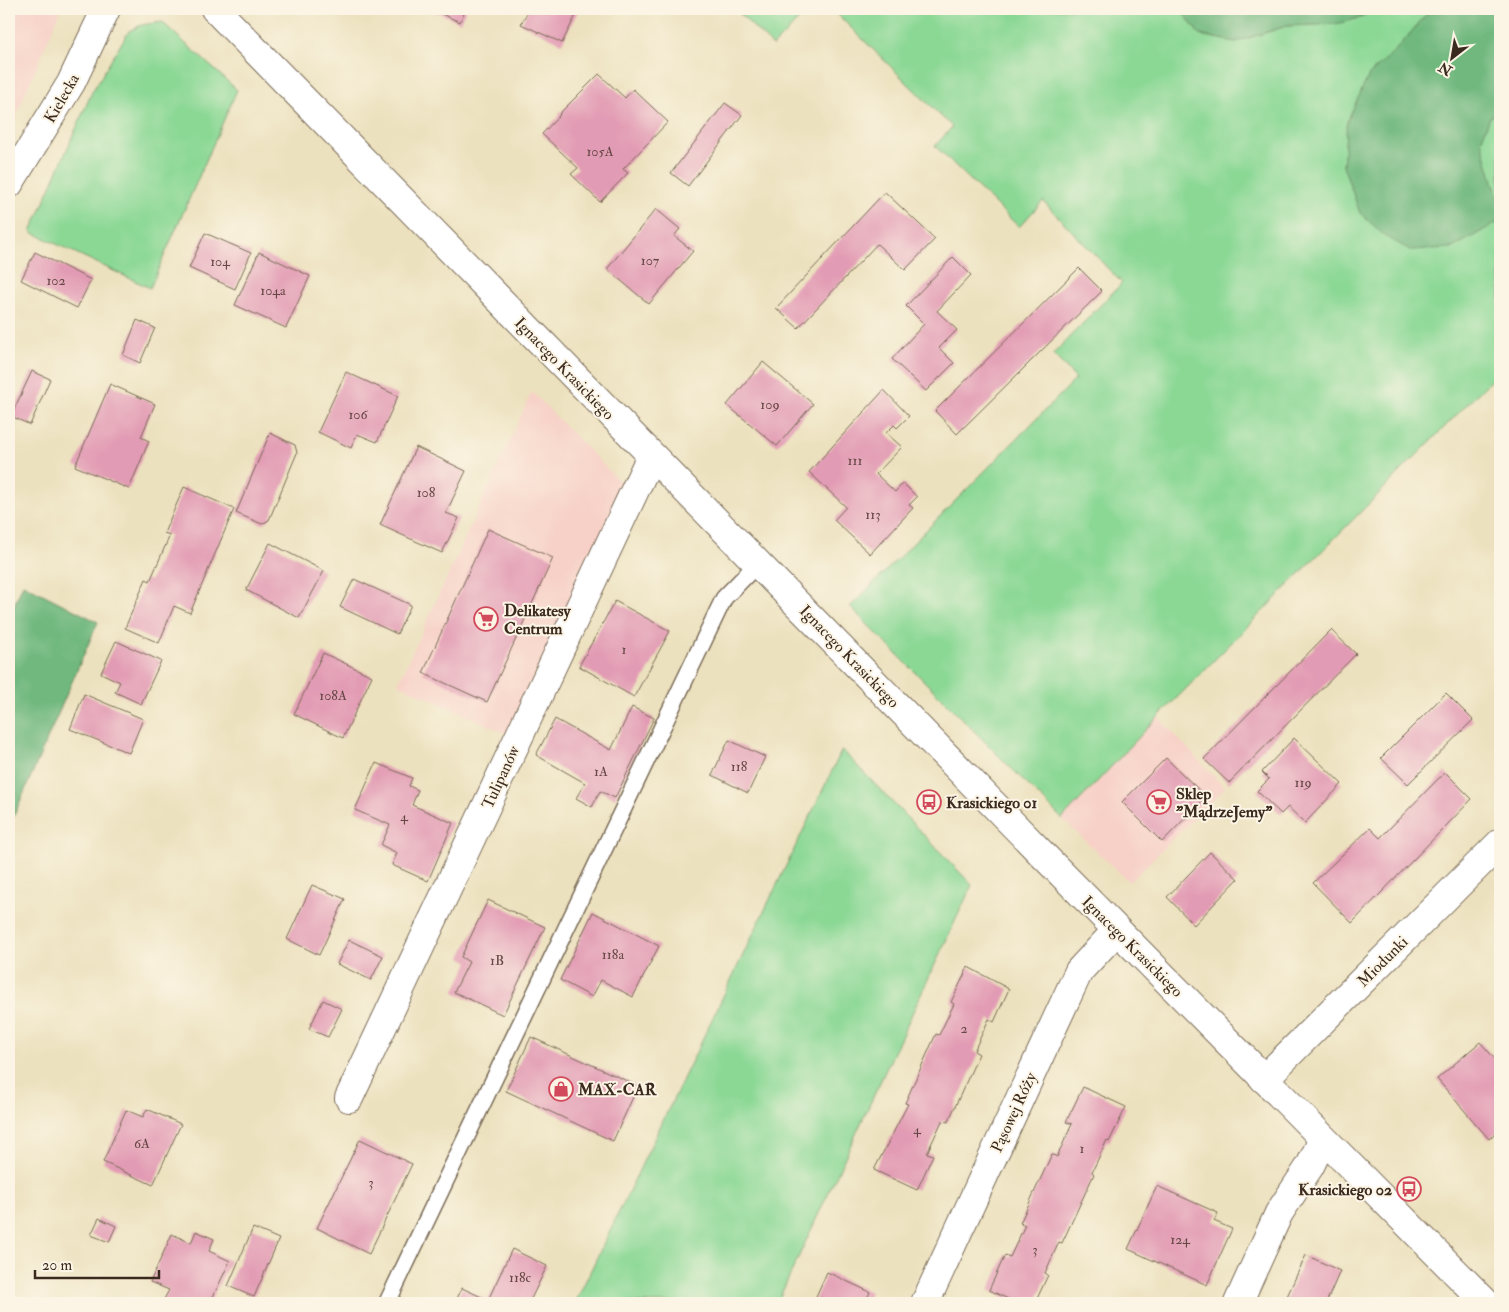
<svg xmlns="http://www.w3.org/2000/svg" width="1509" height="1312" font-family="'IM FELL Double Pica',serif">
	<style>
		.built { fill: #f7d1c7 }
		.green { fill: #8bd895; stroke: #63815a }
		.forest { fill: #70b87e; stroke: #56714e }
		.building { fill: #e29bb4 }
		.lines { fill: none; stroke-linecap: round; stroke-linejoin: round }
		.service-casing { stroke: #796a56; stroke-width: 19 }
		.minor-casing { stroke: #796a56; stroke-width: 30 }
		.tertiary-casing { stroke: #796a56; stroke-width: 30 }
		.service { stroke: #fff; stroke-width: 16 }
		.minor { stroke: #fff; stroke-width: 28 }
		.tertiary { stroke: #fff; stroke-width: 28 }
		.labels { text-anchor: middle; stroke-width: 4; stroke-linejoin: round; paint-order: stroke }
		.number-label { font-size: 14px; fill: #654644 }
		.street-label { font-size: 16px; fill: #3b2a1e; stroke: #fcf5e5 }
		.poi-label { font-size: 16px; font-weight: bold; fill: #3b2a1e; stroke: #fcf5e5; text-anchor: start }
	</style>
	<rect width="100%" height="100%" fill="#fcf5e5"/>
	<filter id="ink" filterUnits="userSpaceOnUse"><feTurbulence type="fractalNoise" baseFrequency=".02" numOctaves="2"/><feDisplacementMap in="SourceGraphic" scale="10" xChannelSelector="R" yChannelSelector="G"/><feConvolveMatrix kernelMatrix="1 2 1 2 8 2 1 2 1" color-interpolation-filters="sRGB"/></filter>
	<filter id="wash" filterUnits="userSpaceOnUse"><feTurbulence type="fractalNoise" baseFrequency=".0096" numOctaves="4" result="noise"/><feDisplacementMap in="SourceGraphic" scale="20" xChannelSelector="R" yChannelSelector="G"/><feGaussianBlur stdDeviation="1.12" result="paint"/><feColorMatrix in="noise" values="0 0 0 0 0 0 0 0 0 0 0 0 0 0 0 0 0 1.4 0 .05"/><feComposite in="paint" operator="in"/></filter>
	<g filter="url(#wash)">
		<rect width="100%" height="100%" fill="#ece1be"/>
		<!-- built -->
		<g class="built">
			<path d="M 9,9 L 61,9 L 9,132 Z"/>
			<path d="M 532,392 L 624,486 L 508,734 L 398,684 Z"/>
			<path d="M 1158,717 L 1225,788 L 1129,882 L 1062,819 Z"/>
		</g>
		<!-- green -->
		<g class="green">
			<path d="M 735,9 L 809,9 L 773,46 Z"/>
			<path d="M 832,9 L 1180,9 L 1200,35 L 1236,42 L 1287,26 L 1336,24 L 1363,17 L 1372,9 L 1431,9 L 1395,51 L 1369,75 L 1348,121 L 1343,165 L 1360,213 L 1452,248 L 1500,221 L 1500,371 L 1158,717 L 1062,819 L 850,607 L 1076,379 L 1053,354 L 1122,283 L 1043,201 L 1019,227 L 935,146 L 952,127 Z"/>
			<path d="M 162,22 L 237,90 L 150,288 L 31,232 L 92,92 L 121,44 L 129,31 L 141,25 Z"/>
			<path d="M 1500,112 L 1500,205 L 1481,141 L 1490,117 Z"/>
			<path d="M 842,750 L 972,885 L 777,1303 L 575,1303 Z"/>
		</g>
		<!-- forest -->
		<g class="forest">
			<path d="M 1180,9 L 1372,9 L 1363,17 L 1336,24 L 1286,26 L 1236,42 L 1200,35 Z"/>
			<path d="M 1431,9 L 1500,9 L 1500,112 L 1490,117 L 1481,141 L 1500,205 L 1500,221 L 1452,248 L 1410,250 L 1385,236 L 1360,213 L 1343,165 L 1347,121 L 1369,75 L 1395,51 Z"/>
			<path d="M 23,584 L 98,622 L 9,827 L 9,617 Z"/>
		</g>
		<g id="blocks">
			<!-- building -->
			<g class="building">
				<path d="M 430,9 L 466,9 L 460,22 Z"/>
				<path d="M 529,9 L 579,9 L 562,43 L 521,24 Z"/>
				<path d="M 599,74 L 625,98 L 633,89 L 668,122 L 623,169 L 628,173 L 600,202 L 571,174 L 578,168 L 542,134 L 560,115 L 559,114 Z"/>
				<path d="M 725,103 L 742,115 L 688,186 L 671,173 Z"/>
				<path d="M 885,192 L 935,239 L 905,270 L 877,244 L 798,328 L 776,308 Z"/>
				<path d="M 656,209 L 680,229 L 674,236 L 693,251 L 649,304 L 607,269 Z"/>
				<path d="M 205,233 L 251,253 L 235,289 L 189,268 Z"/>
				<path d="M 35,252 L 91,280 L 77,308 L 21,280 Z"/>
				<path d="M 259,252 L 310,276 L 286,328 L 235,305 Z"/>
				<path d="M 953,257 L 971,275 L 937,311 L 957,330 L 939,348 L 954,363 L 926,391 L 892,359 L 924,324 L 906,306 Z"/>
				<path d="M 1079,268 L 1102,291 L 957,434 L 935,411 Z"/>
				<path d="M 137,320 L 155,328 L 140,363 L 123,355 Z"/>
				<path d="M 763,362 L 813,404 L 777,446 L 727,405 Z"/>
				<path d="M 32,371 L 50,379 L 30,425 L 11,416 Z"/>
				<path d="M 346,372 L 398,396 L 377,442 L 357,434 L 351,448 L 318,432 Z"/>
				<path d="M 110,384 L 155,404 L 141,437 L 149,441 L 129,489 L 75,466 Z"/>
				<path d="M 884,390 L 909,416 L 897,428 L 894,425 L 886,433 L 902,447 L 876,474 L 895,492 L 903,483 L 917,497 L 909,505 L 913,508 L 870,554 L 834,520 L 846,507 L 809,472 Z"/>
				<path d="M 270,433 L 295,445 L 297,453 L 269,520 L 262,524 L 236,513 Z"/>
				<path d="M 416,447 L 466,471 L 446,513 L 459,518 L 442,553 L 380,525 Z"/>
				<path d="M 184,487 L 234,509 L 190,613 L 174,606 L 159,643 L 125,628 L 146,579 L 150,581 L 170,535 L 164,533 Z"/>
				<path d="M 488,529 L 553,558 L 487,702 L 423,673 Z"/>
				<path d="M 270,543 L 324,571 L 299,618 L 246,590 Z"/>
				<path d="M 354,579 L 411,605 L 397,634 L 340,607 Z"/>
				<path d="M 615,601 L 670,631 L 634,697 L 579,666 Z"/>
				<path d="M 1331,630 L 1356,654 L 1229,783 L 1204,759 Z"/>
				<path d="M 116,641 L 161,661 L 141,704 L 115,692 L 120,682 L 101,673 Z"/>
				<path d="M 323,653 L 372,676 L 343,738 L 294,714 Z"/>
				<path d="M 1446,693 L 1473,720 L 1408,784 L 1381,758 Z"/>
				<path d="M 84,694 L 143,719 L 129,753 L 70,729 Z"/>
				<path d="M 632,707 L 654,718 L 615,798 L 600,791 L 592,807 L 576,798 L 585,783 L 536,755 L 555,719 L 611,750 Z"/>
				<path d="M 1294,738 L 1342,784 L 1305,823 L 1288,807 L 1281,814 L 1257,791 L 1269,779 L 1262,772 Z"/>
				<path d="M 729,740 L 765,757 L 748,793 L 712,775 Z"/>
				<path d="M 1166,758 L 1206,797 L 1162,842 L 1122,802 Z"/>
				<path d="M 376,763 L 412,778 L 409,786 L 418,790 L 412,805 L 453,823 L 428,881 L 392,865 L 397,853 L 381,845 L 390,825 L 355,810 Z"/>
				<path d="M 1445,772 L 1472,799 L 1352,923 L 1313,883 L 1370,828 L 1380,838 Z"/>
				<path d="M 1210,852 L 1238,879 L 1194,925 L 1167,897 Z"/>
				<path d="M 312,885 L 345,899 L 319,955 L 287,939 Z"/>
				<path d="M 488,900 L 545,927 L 503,1015 L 454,992 L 469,962 L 461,957 Z"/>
				<path d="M 593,912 L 659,946 L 633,997 L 601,980 L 592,997 L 560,980 Z"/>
				<path d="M 349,940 L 383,956 L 371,980 L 337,964 Z"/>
				<path d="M 968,967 L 1009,989 L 994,1022 L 989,1019 L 974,1051 L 979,1054 L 948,1122 L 942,1121 L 927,1153 L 933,1155 L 917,1190 L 874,1170 L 908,1104 L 905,1103 L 936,1034 L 939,1035 L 954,1004 L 951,1002 Z"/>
				<path d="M 323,1000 L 342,1009 L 328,1037 L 309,1029 Z"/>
				<path d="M 531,1037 L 638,1086 L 613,1141 L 506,1091 Z"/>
				<path d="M 1480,1042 L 1496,1060 L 1500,1056 L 1500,1129 L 1489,1139 L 1437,1079 Z"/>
				<path d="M 1083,1087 L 1126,1107 L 1109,1142 L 1107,1140 L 1092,1172 L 1094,1174 L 1062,1243 L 1059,1242 L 1045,1273 L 1048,1275 L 1035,1303 L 1017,1303 L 989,1290 L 1005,1255 L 1010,1257 L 1025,1225 L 1020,1223 L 1052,1154 L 1057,1157 L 1072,1124 L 1066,1122 Z"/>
				<path d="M 147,1109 L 181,1124 L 153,1185 L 103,1162 L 126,1110 L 143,1117 Z"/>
				<path d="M 360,1139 L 412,1164 L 369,1254 L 317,1228 Z"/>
				<path d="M 1157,1186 L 1218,1213 L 1214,1221 L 1232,1229 L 1207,1285 L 1128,1249 Z"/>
				<path d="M 99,1218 L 116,1226 L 109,1242 L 91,1235 Z"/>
				<path d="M 253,1228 L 279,1239 L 254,1297 L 228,1286 Z"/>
				<path d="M 196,1231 L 214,1239 L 209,1251 L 230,1261 L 210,1303 L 162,1303 L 169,1290 L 150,1282 L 172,1234 L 191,1243 Z"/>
				<path d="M 512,1249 L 547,1266 L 529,1303 L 455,1303 L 462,1288 L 488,1300 Z"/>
				<path d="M 1306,1255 L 1340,1271 L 1326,1303 L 1284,1303 Z"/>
				<path d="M 827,1272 L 870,1292 L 865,1303 L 813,1303 Z"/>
			</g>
		</g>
	</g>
	<g filter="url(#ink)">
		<use href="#blocks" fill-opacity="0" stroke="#796a56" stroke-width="1"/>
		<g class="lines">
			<!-- service casing -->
			<g class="service-casing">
				<path id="service" d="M 387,1303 L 724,598 L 758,563"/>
			</g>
			<!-- minor casing -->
			<g class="minor-casing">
				<g id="minor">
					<path d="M 9,184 L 71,83 L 106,9"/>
					<path d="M 1264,1079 L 1500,843"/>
					<path d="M 349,1098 L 651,456"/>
					<path d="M 925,1303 L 1079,971 L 1117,930"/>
					<path d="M 1238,1303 L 1279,1213 L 1310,1166 L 1323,1139"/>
				</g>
			</g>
			<!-- tertiary casing -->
			<g class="tertiary-casing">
				<path id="tertiary" d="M 215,9 L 1041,853 L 1486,1303"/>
			</g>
			<!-- service -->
			<use href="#service" class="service"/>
			<!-- minor -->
			<use href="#minor" class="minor"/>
			<!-- tertiary -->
			<use href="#tertiary" class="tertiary"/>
		</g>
	</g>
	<!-- icons -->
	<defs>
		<g id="supermarket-ring" transform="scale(1.25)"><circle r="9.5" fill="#fcf5e5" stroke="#d1495b" stroke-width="1.5"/><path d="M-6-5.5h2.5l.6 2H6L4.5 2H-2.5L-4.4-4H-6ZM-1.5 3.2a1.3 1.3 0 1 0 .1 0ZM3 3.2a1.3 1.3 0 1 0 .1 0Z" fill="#d1495b"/></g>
		<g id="bus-ring" transform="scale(1.25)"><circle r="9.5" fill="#fcf5e5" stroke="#d1495b" stroke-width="1.5"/><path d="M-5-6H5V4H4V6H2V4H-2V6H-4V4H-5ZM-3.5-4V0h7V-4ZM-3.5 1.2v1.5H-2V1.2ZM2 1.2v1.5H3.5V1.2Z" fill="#d1495b"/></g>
		<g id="shop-ring" transform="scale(1.25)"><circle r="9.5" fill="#fcf5e5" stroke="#d1495b" stroke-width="1.5"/><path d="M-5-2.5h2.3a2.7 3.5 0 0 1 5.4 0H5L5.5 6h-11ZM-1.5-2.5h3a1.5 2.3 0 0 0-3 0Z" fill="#d1495b"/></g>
	</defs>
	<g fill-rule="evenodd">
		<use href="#supermarket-ring" x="486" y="619"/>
		<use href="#bus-ring" x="929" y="802"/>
		<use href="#supermarket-ring" x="1159" y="802"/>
		<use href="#shop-ring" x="561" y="1089"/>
		<use href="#bus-ring" x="1409" y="1189"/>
	</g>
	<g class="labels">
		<!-- number labels -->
		<g class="number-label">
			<text x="600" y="156">105A</text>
			<text x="650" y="265">107</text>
			<text x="220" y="266">104</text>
			<text x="56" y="285">102</text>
			<text x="273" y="295">104a</text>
			<text x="770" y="409">109</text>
			<text x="358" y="419">106</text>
			<text x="855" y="465">111</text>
			<text x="426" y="497">108</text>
			<text x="873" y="519">113</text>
			<text x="624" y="654">1</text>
			<text x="333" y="700">108A</text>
			<text x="739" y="771">118</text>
			<text x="601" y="776">1A</text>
			<text x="1303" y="787">119</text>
			<text x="404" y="821">4</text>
			<text x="613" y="959">118a</text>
			<text x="497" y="965">1B</text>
			<text x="964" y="1033">2</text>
			<text x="917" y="1134">4</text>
			<text x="142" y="1148">6A</text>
			<text x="1082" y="1153">1</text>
			<text x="371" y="1187">3</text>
			<text x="1180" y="1244">124</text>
			<text x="1035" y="1254">3</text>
			<text x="520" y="1282">118c</text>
		</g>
		<!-- street labels -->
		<g class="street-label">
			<text transform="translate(61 98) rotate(-60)" y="6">Kielecka</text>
			<text transform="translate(565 368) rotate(46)" y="6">Ignacego Krasickiego</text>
			<text transform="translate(850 656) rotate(46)" y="6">Ignacego Krasickiego</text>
			<text transform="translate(500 777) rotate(-65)" y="6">Tulipanów</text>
			<text transform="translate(1133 946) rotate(45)" y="6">Ignacego Krasickiego</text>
			<text transform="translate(1382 961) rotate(-45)" y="6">Miodunki</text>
			<text transform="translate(1013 1112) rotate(-65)" y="6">Pąsowej Róży</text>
		</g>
		<!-- poi labels -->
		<g class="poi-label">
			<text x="504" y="616">Delikatesy<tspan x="504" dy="18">Centrum</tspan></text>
			<text x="1176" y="799">Sklep<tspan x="1176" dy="18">"MądrzeJemy"</tspan></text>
			<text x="946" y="808">Krasickiego 01</text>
			<text x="578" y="1095">MAX-CAR</text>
			<text x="1392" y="1195" text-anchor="end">Krasickiego 02</text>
		</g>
	</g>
	<!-- margin -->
	<rect width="1509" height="1312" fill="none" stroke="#fcf5e5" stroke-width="30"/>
	<!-- north arrow -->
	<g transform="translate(1452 58) rotate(211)" stroke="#fcf5e5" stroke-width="4" paint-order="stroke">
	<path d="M0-4L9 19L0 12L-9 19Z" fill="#3b2a1e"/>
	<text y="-8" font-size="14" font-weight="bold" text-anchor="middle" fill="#3b2a1e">N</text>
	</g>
	<!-- scale -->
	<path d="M35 1270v8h124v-8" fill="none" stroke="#3b2a1e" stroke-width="2.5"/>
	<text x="42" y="1270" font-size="15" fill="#3b2a1e" stroke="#fcf5e5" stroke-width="4" paint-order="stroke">20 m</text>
</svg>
